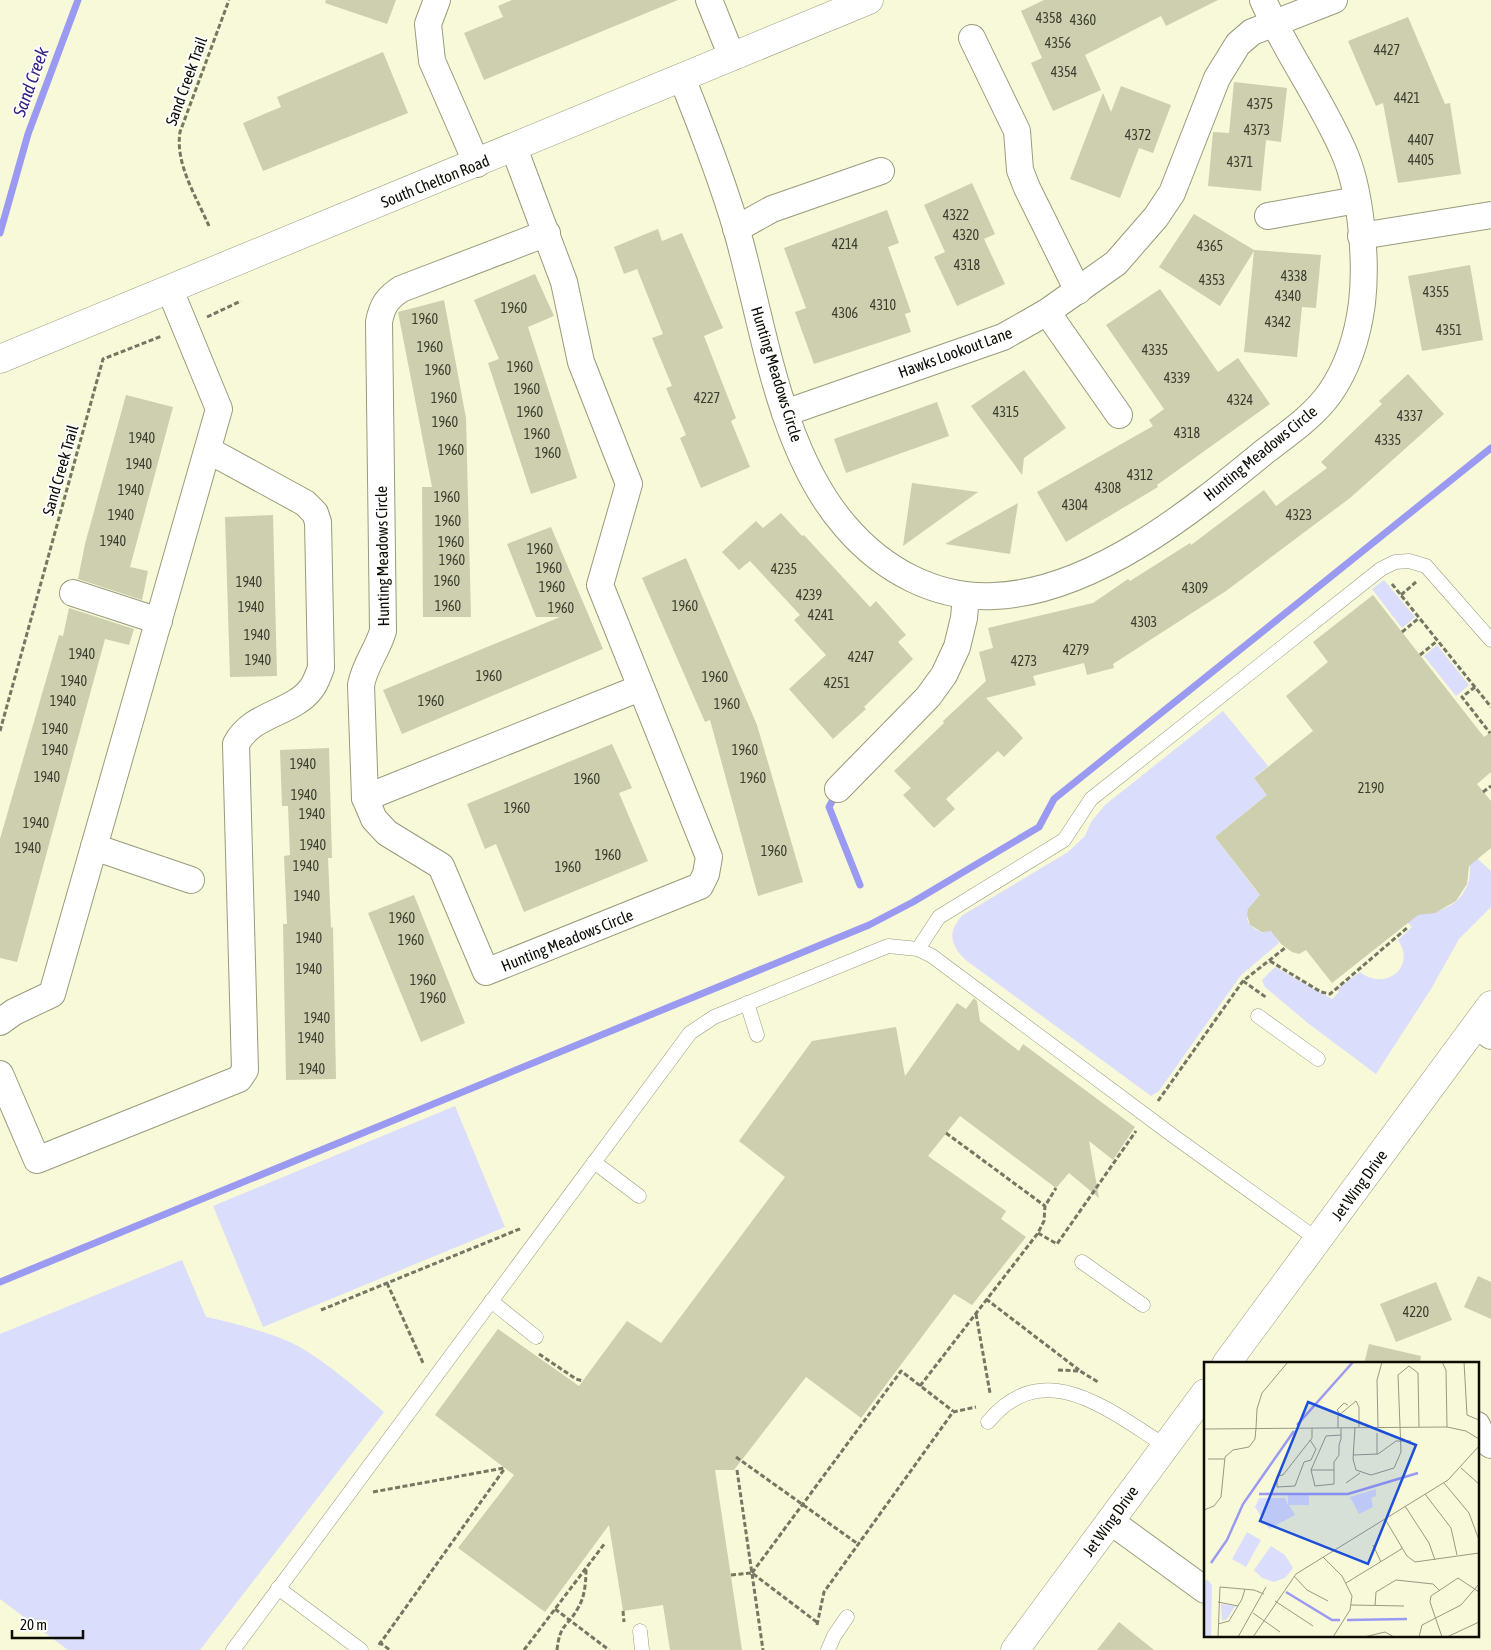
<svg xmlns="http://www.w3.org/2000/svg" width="1491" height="1650" font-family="'Asap Condensed',sans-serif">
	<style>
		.green { fill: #dbddfd }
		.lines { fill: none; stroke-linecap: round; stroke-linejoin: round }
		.stream { stroke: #9b9af2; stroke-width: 7 }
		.building { fill: #cdcfaf }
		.lane-casing { stroke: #999b7c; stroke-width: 15 }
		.street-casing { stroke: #999b7c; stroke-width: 28 }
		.secondary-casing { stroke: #999b7c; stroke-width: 29 }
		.path { stroke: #767763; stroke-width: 3; stroke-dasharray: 5 2.5; stroke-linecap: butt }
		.lane { stroke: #fff; stroke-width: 14 }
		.street { stroke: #fff; stroke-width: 26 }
		.secondary { stroke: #fff; stroke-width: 28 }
		.labels { text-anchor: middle; stroke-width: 4; stroke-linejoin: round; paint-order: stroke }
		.number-label { font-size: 14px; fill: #3c3d2e }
		.street-label { font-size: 16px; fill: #0c0c03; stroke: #fff }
		.water-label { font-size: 18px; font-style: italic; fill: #332084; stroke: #fff }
		.inset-river { fill: none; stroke: #9b9af2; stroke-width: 2.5 }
		.inset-road { fill: none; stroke: #999a83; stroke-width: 1 }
		.view { fill: #1d4ed8; fill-opacity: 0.15; stroke: #1d4ed8; stroke-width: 2.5 }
		.inset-edge { fill: none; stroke: #0c0c03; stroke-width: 2.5 }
	</style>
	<rect width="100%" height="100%" fill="#f7f9d8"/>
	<!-- green -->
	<g class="green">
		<path d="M 1384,580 L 1415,617 L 1402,628 L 1372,589 Z"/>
		<path d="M 1437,645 L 1469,685 L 1456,696 L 1424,656 Z"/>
		<path d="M 1223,711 L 1268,766 L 1254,778 L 1267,795 L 1215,837 L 1261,897 C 1247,909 1238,923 1262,932 L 1272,928 L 1279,943 L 1241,975 L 1159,1091 L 1151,1096 L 967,961 C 951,947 946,932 963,915 L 1068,852 L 1085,836 L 1091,822 L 1105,805 Z"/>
		<path d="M 1469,851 L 1491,871 L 1491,907 L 1459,939 L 1431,989 L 1376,1074 L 1309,1024 L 1265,987 L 1262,980 L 1275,967 L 1332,999 L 1339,992 L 1337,989 L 1360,972 C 1385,992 1417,967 1398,940 L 1412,927 L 1408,923 L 1407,912 C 1434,917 1466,907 1470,874 C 1470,867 1469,858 1469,851 Z"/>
		<path d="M 455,1106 L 505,1227 L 263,1327 L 213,1206 Z"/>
		<path d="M 182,1260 L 206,1317 C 230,1322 277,1334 298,1346 C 329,1364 356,1388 384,1412 L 200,1650 L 68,1650 L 0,1599 L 0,1334 Z"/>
	</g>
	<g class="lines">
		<!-- stream -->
		<g class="stream">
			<path d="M 0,233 L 28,134 L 78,0"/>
			<path d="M 836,794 L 829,807 L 860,885"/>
			<path d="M 0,1282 L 869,925 L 913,902 L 1039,827 L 1054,799 L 1491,448"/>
		</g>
	</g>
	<!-- building -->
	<g class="building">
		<path d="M 326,0 L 396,0 L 387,24 L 325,3 Z"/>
		<path d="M 512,0 L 678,0 L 484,80 L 464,33 L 503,17 L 498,6 Z"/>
		<path d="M 1044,0 L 1218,0 L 1166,26 L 1161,16 L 1085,55 L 1101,90 L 1053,111 L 1031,63 L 1042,58 L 1021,11 Z"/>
		<path d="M 1408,17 L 1445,104 L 1450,103 L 1461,174 L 1398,183 L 1383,103 L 1376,106 L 1348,41 Z"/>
		<path d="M 383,52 L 408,113 L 263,171 L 243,123 L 281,107 L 277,97 Z"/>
		<path d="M 1234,82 L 1287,88 L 1281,142 L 1266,140 L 1261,191 L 1208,186 L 1213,132 L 1229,133 Z"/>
		<path d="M 1121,86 L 1171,105 L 1153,153 L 1139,148 L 1120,198 L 1070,179 L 1103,93 L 1111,112 Z"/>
		<path d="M 972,183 L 995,234 L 984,239 L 1005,284 L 957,306 L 934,257 L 945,252 L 924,205 Z"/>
		<path d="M 887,210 L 899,243 L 888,247 L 911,312 L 905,314 L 911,332 L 814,364 L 795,312 L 806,308 L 784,248 Z"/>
		<path d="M 1194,214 L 1254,250 L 1321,255 L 1316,308 L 1302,307 L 1297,357 L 1244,352 L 1254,251 L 1220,306 L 1159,267 Z"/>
		<path d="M 658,229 L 662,241 L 682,233 L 723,328 L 704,336 L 736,418 L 731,421 L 750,467 L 701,488 L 680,438 L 686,435 L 666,388 L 672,386 L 652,338 L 663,334 L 637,269 L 624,274 L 614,247 Z"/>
		<path d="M 1470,265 L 1483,340 L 1422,351 L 1408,276 Z"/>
		<path d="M 535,274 L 554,316 L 528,327 L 577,478 L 531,494 L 488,363 L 499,359 L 474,300 Z"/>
		<path d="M 1160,289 L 1218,372 L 1238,358 L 1270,404 L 1157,485 L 1158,487 L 1066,542 L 1037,492 L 1153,426 L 1149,420 L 1164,409 L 1106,325 Z"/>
		<path d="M 444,300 L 466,418 L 471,617 L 423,617 L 422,487 L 432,487 L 398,312 Z"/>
		<path d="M 1024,370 L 1066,428 L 1024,458 L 1022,475 L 971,406 Z"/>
		<path d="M 1408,374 L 1444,414 L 1350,498 L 1226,591 L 1113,664 L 1114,668 L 1087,675 L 1084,663 L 1033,676 L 1036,685 L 986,698 L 1023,738 L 1004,757 L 998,751 L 946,799 L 955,809 L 934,828 L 903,795 L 911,788 L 894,771 L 944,723 L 943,721 L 986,681 L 979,652 L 993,648 L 988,628 L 1093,603 L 1128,579 L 1130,581 L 1190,543 L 1191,545 L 1264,490 L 1276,506 L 1327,468 L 1321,462 L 1382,404 L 1379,401 Z"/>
		<path d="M 126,395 L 173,407 L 130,567 L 148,571 L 142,600 L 78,579 L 85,544 Z"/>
		<path d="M 937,402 L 949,436 L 846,473 L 834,439 Z"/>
		<path d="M 912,483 L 978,492 L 903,546 Z"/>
		<path d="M 1018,503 L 1010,554 L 945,544 Z"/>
		<path d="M 781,513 L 802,536 L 804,535 L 870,607 L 876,601 L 906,635 L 898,642 L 913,659 L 864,707 L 866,709 L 833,739 L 789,689 L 826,655 L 794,620 L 800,615 L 750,561 L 739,570 L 722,552 L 756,521 L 763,528 Z"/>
		<path d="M 273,515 L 277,676 L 230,677 L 225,517 Z"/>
		<path d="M 551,527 L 603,649 L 402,734 L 383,690 L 560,617 L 536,617 L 507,544 Z"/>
		<path d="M 686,558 L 757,725 L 803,882 L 758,896 L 710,720 L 705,722 L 642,578 Z"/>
		<path d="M 1373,595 L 1484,737 L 1491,732 L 1491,772 L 1477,784 L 1491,801 L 1491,848 L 1469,866 L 1467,884 L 1456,901 L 1435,913 L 1418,915 L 1332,983 L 1306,950 L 1299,954 L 1292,952 L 1281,944 L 1271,931 L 1262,932 L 1250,925 L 1247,915 L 1248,909 L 1260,895 L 1215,837 L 1267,795 L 1254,778 L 1313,731 L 1286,696 L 1328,662 L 1313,642 Z"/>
		<path d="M 69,608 L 134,629 L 129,645 L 105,639 L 17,962 L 0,958 L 0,839 L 59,635 L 63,636 Z"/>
		<path d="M 612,744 L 632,788 L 619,793 L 648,861 L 524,912 L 496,844 L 485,849 L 467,804 Z"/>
		<path d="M 329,748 L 332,858 L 328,858 L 331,928 L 333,927 L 336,1079 L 286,1080 L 283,924 L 287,924 L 284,856 L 290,855 L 288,806 L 282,806 L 280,750 Z"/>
		<path d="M 414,895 L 465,1023 L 421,1042 L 368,913 Z"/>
		<path d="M 974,998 L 977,1001 L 980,1021 L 1019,1051 L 1023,1044 L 1135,1127 L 1113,1160 L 1089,1141 L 1099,1198 L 1069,1173 L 1056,1188 L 960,1116 L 928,1156 L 1006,1211 L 1001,1219 L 1026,1237 L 972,1305 L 954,1294 L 861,1418 L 806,1377 L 734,1470 L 715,1470 L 742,1650 L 670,1650 L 663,1605 L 623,1611 L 609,1525 L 545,1612 L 458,1548 L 514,1475 L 435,1415 L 498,1329 L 579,1386 L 627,1321 L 661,1343 L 785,1177 L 739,1141 L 812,1041 L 896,1027 L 905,1076 L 957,1003 L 966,1009 Z"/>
		<path d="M 1478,1276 L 1491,1282 L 1491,1319 L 1464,1307 Z"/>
		<path d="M 1436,1282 L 1452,1320 L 1396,1342 L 1380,1304 Z"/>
		<path d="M 1369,1344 L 1421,1356 L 1420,1364 L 1364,1364 Z"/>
		<path d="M 1119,1622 L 1154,1650 L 1097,1650 Z"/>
	</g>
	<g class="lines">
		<!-- lane casing -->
		<g class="lane-casing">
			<g id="lane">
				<path d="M 918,949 L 939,917 L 1064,840 L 1091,799 L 1381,569 L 1395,562 L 1409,561 L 1426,566 L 1491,640"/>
				<path d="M 747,1003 L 757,1035"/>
				<path d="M 1258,1016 L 1318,1059"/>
				<path d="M 594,1162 L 639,1196"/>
				<path d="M 1082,1262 L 1143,1305"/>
				<path d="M 491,1301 L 536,1337"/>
				<path d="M 988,1422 C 1044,1354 1109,1411 1166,1446"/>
				<path d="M 278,1588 L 361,1650"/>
				<path d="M 640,1631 L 642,1650"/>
				<path d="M 233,1650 L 690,1033 L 714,1017 L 888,946 L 918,949 L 932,956 L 1172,1135 L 1318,1240"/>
				<path d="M 828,1650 L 834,1636 L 847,1617"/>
			</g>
		</g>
		<!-- street casing -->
		<g class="street-casing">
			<g id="street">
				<path d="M 437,0 L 428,24 L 432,61 L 477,164"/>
				<path d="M 709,0 L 732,57"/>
				<path d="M 972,38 L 1017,131 L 1020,170 L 1027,188 L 1078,291"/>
				<path d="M 682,78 C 702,128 722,179 737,231 C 764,326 779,451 846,527 C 883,570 936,599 994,596 C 1093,592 1191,512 1264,452 C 1286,435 1314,416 1330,393 C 1348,367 1358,334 1362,303 C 1367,260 1361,189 1343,150 C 1320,98 1286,52 1263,0"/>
				<path d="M 514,148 L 564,282 L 581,362 L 629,484 L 600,585 L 709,857 L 706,874 L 700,886 L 486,972 L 441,866 L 387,833 L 374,819 L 365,798 L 361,685 C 365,664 377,651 383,631 L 379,322 C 382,306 387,298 401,289 L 547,233"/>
				<path d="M 1268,216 L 1357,200"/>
				<path d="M 736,229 L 772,209 L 881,171"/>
				<path d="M 1361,236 L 1491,215"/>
				<path d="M 1047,312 L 1119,415"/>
				<path d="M 785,413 L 1003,337 L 1047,312 L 1116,263 L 1156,217 L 1172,193 L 1217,78 L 1238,44 L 1252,32 L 1334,0"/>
				<path d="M 73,593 L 159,621"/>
				<path d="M 838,789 L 928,697 L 944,675 L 957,647 L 964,618 L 966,596"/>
				<path d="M 365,798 L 640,688"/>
				<path d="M 94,847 L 191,880"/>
				<path d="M 0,1022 L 14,1012 L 52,994 L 219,409 L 170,290"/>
				<path d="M 1476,1025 L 1491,1036"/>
				<path d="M 0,1074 L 37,1160 L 239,1079 L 245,1070 L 236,744 C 252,713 292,714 311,689 C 316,683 318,675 321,668 L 318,522 L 315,513 L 305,503 L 208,450"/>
				<path d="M 1477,1425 L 1483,1439 L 1491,1445"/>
				<path d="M 1110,1521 L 1205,1590"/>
			</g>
		</g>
		<!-- secondary casing -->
		<g class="secondary-casing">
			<g id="secondary">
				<path d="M 0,359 L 869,0"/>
				<path d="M 1226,1364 L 1491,1005"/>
				<path d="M 1015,1650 L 1205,1393"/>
			</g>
		</g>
		<!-- path -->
		<g class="path">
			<path d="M 209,226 C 196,196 175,164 180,132 L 229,0"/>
			<path d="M 207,317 L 241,301"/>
			<path d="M 1392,584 L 1491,707"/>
			<path d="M 1401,595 L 1416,582"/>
			<path d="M 1402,632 L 1419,618"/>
			<path d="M 1420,655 L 1437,641"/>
			<path d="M 1475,687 L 1462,697 L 1490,733"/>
			<path d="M 0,731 L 103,359 L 162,336"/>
			<path d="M 1483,792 L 1491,786"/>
			<path d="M 1270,961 L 1321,992 L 1330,994 L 1407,928"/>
			<path d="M 1243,981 L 1267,998"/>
			<path d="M 1158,1101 L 1243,981 L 1285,948"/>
			<path d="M 946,1133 L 1045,1206"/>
			<path d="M 1038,1233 L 1057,1244 L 1136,1131"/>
			<path d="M 387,1283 L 423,1363"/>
			<path d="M 986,1299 L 1079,1370"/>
			<path d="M 321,1310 L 522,1228"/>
			<path d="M 976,1314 L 990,1393"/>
			<path d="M 539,1354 L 576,1379 L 583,1381"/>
			<path d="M 1058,1370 L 1080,1371 L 1098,1382"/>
			<path d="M 920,1386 L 1038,1233 L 1044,1221 L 1045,1206 L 1056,1188"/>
			<path d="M 736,1457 L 858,1544"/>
			<path d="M 737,1470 L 763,1650"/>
			<path d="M 373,1492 L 504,1468"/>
			<path d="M 752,1573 L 901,1371 L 953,1411"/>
			<path d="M 731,1575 L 752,1573 L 818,1623"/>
			<path d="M 555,1609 L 609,1650"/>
			<path d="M 623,1611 L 624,1622"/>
			<path d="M 817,1625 L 824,1592 L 953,1412 L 976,1407"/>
			<path d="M 379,1642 L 390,1650"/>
			<path d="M 379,1645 L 505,1468"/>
			<path d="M 524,1650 L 605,1543"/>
			<path d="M 557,1650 C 560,1623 567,1628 578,1608 C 585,1597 586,1581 586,1569"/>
		</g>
		<!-- lane -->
		<use href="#lane" class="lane"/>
		<!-- street -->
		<use href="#street" class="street"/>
		<!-- secondary -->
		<use href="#secondary" class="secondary"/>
	</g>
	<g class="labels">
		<!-- number labels -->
		<g class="number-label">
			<text x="1049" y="23">4358</text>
			<text x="1083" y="25">4360</text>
			<text x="1058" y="48">4356</text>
			<text x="1387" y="55">4427</text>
			<text x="1064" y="77">4354</text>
			<text x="1407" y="103">4421</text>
			<text x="1260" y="109">4375</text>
			<text x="1257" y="135">4373</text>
			<text x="1138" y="140">4372</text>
			<text x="1421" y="145">4407</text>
			<text x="1421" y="165">4405</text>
			<text x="1240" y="167">4371</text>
			<text x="956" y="220">4322</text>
			<text x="966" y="240">4320</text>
			<text x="845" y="249">4214</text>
			<text x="1210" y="251">4365</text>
			<text x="967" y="270">4318</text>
			<text x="1294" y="281">4338</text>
			<text x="1212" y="285">4353</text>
			<text x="1436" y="297">4355</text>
			<text x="1288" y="301">4340</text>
			<text x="883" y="310">4310</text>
			<text x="514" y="313">1960</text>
			<text x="845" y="318">4306</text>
			<text x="425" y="324">1960</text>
			<text x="1278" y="327">4342</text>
			<text x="1449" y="335">4351</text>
			<text x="430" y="352">1960</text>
			<text x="1155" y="355">4335</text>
			<text x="520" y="372">1960</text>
			<text x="438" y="375">1960</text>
			<text x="1177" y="383">4339</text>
			<text x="527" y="394">1960</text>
			<text x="444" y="403">1960</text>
			<text x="707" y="403">4227</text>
			<text x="1240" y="405">4324</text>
			<text x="530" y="417">1960</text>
			<text x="1006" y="417">4315</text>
			<text x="1410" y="421">4337</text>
			<text x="445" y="427">1960</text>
			<text x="1187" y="438">4318</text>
			<text x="537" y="439">1960</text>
			<text x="142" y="443">1940</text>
			<text x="1388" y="445">4335</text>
			<text x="451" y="455">1960</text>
			<text x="548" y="458">1960</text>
			<text x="139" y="469">1940</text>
			<text x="1140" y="480">4312</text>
			<text x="1108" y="493">4308</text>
			<text x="131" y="495">1940</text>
			<text x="447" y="502">1960</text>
			<text x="1075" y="510">4304</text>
			<text x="121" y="520">1940</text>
			<text x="1299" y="520">4323</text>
			<text x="448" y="526">1960</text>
			<text x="113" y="546">1940</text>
			<text x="451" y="547">1960</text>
			<text x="540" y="554">1960</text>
			<text x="452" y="565">1960</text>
			<text x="549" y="573">1960</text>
			<text x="784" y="574">4235</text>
			<text x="447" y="586">1960</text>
			<text x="249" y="587">1940</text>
			<text x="552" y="592">1960</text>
			<text x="1195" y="593">4309</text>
			<text x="809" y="600">4239</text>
			<text x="448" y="611">1960</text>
			<text x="685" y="611">1960</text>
			<text x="251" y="612">1940</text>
			<text x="561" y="613">1960</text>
			<text x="821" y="620">4241</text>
			<text x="1144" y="627">4303</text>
			<text x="257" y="640">1940</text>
			<text x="1076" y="655">4279</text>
			<text x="82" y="659">1940</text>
			<text x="861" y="662">4247</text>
			<text x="258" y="665">1940</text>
			<text x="1024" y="666">4273</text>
			<text x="489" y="681">1960</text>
			<text x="715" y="682">1960</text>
			<text x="74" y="686">1940</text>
			<text x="837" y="688">4251</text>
			<text x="63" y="706">1940</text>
			<text x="431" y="706">1960</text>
			<text x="727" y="709">1960</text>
			<text x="55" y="734">1940</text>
			<text x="55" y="755">1940</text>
			<text x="745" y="755">1960</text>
			<text x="303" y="769">1940</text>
			<text x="47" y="782">1940</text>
			<text x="753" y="783">1960</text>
			<text x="587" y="784">1960</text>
			<text x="1371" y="793">2190</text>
			<text x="304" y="800">1940</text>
			<text x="517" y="813">1960</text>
			<text x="312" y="819">1940</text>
			<text x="36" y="828">1940</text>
			<text x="313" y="850">1940</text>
			<text x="28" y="853">1940</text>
			<text x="774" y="856">1960</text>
			<text x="608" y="860">1960</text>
			<text x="306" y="871">1940</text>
			<text x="568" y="872">1960</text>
			<text x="307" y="901">1940</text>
			<text x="402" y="923">1960</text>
			<text x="309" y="943">1940</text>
			<text x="411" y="945">1960</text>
			<text x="309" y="974">1940</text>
			<text x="423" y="985">1960</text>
			<text x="433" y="1003">1960</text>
			<text x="317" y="1023">1940</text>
			<text x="311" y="1043">1940</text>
			<text x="312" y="1074">1940</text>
			<text x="1416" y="1317">4220</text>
		</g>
		<!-- street labels -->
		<g class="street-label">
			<text transform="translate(186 81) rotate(-70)" y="6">Sand Creek Trail</text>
			<text transform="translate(435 181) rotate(-22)" y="6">South Chelton Road</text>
			<text transform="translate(955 352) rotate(-20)" y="6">Hawks Lookout Lane</text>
			<text transform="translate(777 374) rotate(73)" y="6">Hunting Meadows Circle</text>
			<text transform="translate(1260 453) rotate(-39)" y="6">Hunting Meadows Circle</text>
			<text transform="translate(60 470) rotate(-74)" y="6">Sand Creek Trail</text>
			<text transform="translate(382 556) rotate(-91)" y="6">Hunting Meadows Circle</text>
			<text transform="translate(567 940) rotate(-22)" y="6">Hunting Meadows Circle</text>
			<text transform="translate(1359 1185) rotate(-54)" y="6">Jet Wing Drive</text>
			<text transform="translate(1110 1521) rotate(-54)" y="6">Jet Wing Drive</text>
		</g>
		<!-- water labels -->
		<g class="water-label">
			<text transform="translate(31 82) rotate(-70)" y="6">Sand Creek</text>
		</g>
	</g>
	<!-- overview -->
	<g transform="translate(1204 1362)">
		<rect width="275" height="275" fill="#f7f9d8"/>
		<path d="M 172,127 L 172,134 L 167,136 L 169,145 L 155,152 L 146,135 ZM 84,133 L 105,133 L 105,143 L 85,143 L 91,153 L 65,167 L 51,145 L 55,136 L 81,136 L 84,143 ZM 43,170 L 57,178 L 42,205 L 28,197 ZM 67,184 L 81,193 L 89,206 L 81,216 L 70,220 L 58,216 L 50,208 ZM 3,217 L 8,223 L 7,275 L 0,275 L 0,221 ZM 17,242 L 31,244 L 23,257 L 18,259 Z" fill="#dbddfd"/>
		<path class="inset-river" d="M 93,63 L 149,0M 55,132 L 144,132 L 214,111M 7,201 L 23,178 L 39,142 L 90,69M 82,230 L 128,258 L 136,258M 143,258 L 203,257"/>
		<path class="inset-road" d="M 238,0 L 242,8 L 243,65M 260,0 L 263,53 L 275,58M 136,52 L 133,48 L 140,41 L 144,43M 151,65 L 149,97 L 152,108 L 167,113 L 190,106 L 197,90 L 194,13 L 205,4 L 214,11 L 215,65M 174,65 L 173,18 L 178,0M 52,66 L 53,47 L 58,31 L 84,0M 134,66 L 134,54 L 152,39 L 155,45 L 155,65M 0,67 L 243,65 L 262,69 L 275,77M 173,71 L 173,92M 137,73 L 122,74 L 107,108 L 111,124 L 130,122 L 130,100 L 135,93 L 135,83 L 137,77 L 137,66M 106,78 L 112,87 L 107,98 L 100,100 L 91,124 L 73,125 L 73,114 L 79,113 L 108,76 L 108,66M 149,93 L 174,92 L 192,79 L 207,79M 4,97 L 20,97M 257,106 L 275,122M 107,108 L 130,108M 142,121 L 156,111M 240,121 L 265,151 L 275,178M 221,132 L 247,166 L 253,193M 201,144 L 225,181 L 231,198M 0,148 L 10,144 L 17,135 L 21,95 L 29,88 L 45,85 L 51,77 L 52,66M 181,157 L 203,194 L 211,200 L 275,191M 169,183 L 177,200M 119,195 L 138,214 L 148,234 L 146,248 L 129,275M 90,214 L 103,228 L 124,239M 142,221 L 199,186M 71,239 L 109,264M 14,240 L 34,244M 147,243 L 200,244M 171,244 L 172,230 L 192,218 L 229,222 L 236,229M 49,251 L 76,270M 14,262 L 25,259 L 38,237 L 41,227M 14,275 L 16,225 L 50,228 L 60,232M 34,275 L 62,225M 49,275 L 92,212 L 244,118 L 275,84M 160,275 L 181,270 L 190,275M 215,275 L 218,263 L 257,243 L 275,222M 238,275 L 226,240 L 227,234 L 254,216 L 275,230M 243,275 L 275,260"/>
		<path class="view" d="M 104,40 L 212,83 L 164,202 L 56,159 Z"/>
		<rect width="275" height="275" class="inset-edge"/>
	</g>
	<!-- scale -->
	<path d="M12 1630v8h71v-8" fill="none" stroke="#0c0c03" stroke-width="2.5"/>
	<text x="20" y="1630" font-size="15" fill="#0c0c03" stroke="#ffffff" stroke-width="4" paint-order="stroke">20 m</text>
</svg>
